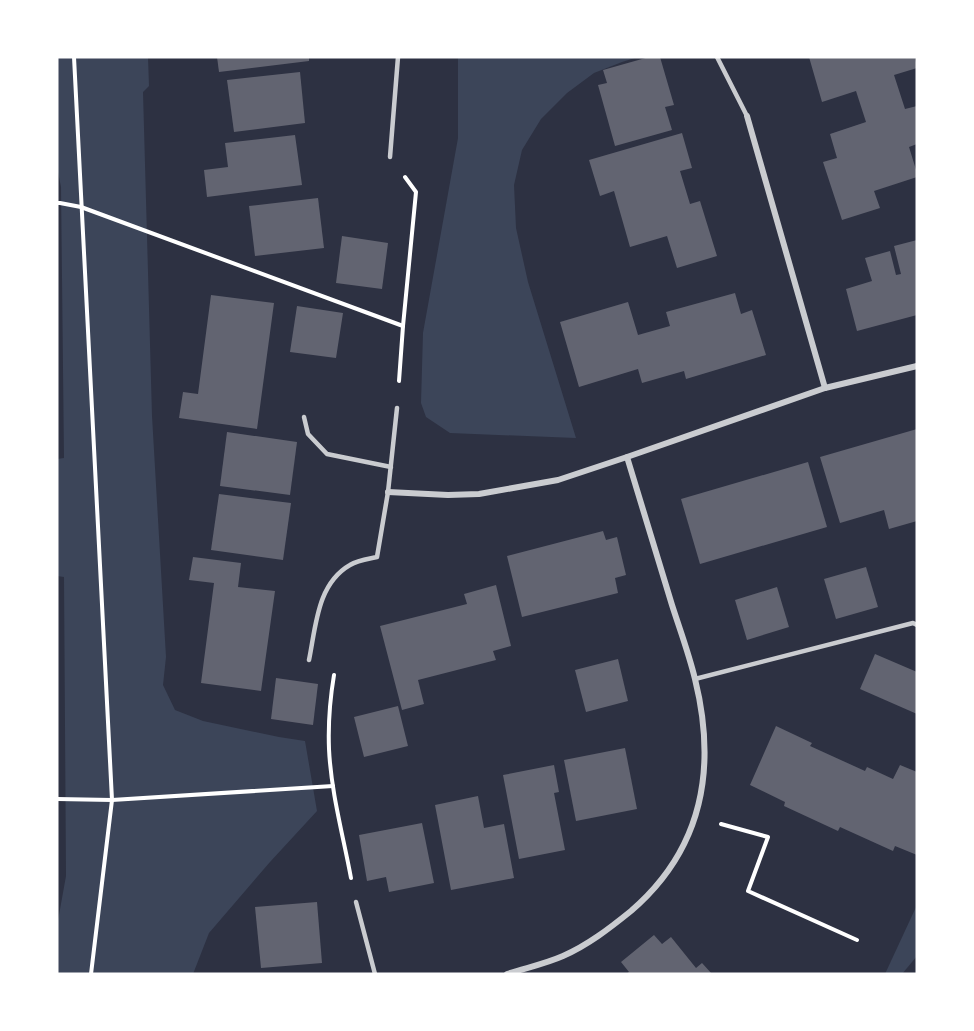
<svg xmlns="http://www.w3.org/2000/svg" width="974" height="1031" font-family="'Zilla Slab',serif">
	<style>
		.green { fill: #3c4559 }
		.building { fill: #626471 }
		.lines { fill: none; stroke-linecap: round; stroke-linejoin: round }
		.path { stroke: #fff; stroke-width: 4 }
		.service { stroke: #caccd0; stroke-width: 4.5 }
		.minor { stroke: #caccd0; stroke-width: 6 }
	</style>
	<rect width="100%" height="100%" fill="#2d3142"/>
	<!-- green -->
	<g class="green">
		<path d="M 57,57 L 148,57 L 149,86 L 143,92 L 152,416 L 166,657 L 163,685 L 175,710 L 203,721 L 279,737 L 305,741 L 317,811 L 270,862 L 209,933 L 193,974 L 57,974 L 57,926 L 66,876 L 64,577 L 57,576 L 57,459 L 64,458 L 61,187 L 57,167 Z"/>
		<path d="M 458,57 L 638,57 L 622,62 L 594,73 L 567,93 L 541,119 L 522,150 L 514,185 L 516,228 L 528,282 L 576,438 L 450,433 L 426,417 L 421,403 L 423,333 L 458,138 Z"/>
		<path d="M 917,905 L 917,956 L 902,974 L 885,974 Z"/>
	</g>
	<!-- building -->
	<g class="building">
		<path d="M 217,57 L 309,57 L 309,61 L 219,72 Z"/>
		<path d="M 649,57 L 660,57 L 674,105 L 665,107 L 672,130 L 615,146 L 598,85 L 607,83 L 603,70 Z"/>
		<path d="M 809,57 L 915,57 L 917,68 L 894,75 L 905,109 L 917,106 L 917,144 L 909,147 L 917,173 L 917,177 L 874,191 L 880,208 L 842,220 L 823,162 L 837,158 L 830,134 L 866,122 L 856,91 L 822,102 Z"/>
		<path d="M 300,72 L 305,123 L 234,132 L 227,80 Z"/>
		<path d="M 682,133 L 692,168 L 680,171 L 690,204 L 700,201 L 717,256 L 677,268 L 667,236 L 630,247 L 614,191 L 600,196 L 589,160 Z"/>
		<path d="M 295,135 L 302,185 L 207,197 L 204,170 L 228,167 L 225,143 Z"/>
		<path d="M 318,198 L 324,248 L 255,256 L 249,206 Z"/>
		<path d="M 342,236 L 388,243 L 382,289 L 336,283 Z"/>
		<path d="M 917,240 L 917,315 L 857,331 L 846,289 L 872,281 L 865,258 L 890,251 L 896,275 L 901,274 L 894,246 Z"/>
		<path d="M 735,293 L 741,314 L 752,310 L 766,355 L 686,379 L 684,371 L 642,383 L 638,369 L 579,387 L 560,322 L 628,302 L 638,335 L 670,326 L 666,312 Z"/>
		<path d="M 211,295 L 274,303 L 257,429 L 179,418 L 183,392 L 198,394 Z"/>
		<path d="M 297,306 L 343,313 L 336,358 L 290,352 Z"/>
		<path d="M 917,429 L 917,521 L 889,529 L 884,510 L 840,523 L 820,457 Z"/>
		<path d="M 227,432 L 297,442 L 290,495 L 220,486 Z"/>
		<path d="M 808,462 L 827,527 L 700,564 L 681,499 Z"/>
		<path d="M 219,494 L 291,503 L 283,560 L 211,550 Z"/>
		<path d="M 603,531 L 606,540 L 617,537 L 626,575 L 615,578 L 618,593 L 522,617 L 507,556 Z"/>
		<path d="M 193,557 L 241,563 L 238,587 L 275,591 L 261,691 L 201,683 L 214,583 L 189,580 Z"/>
		<path d="M 866,567 L 878,607 L 836,619 L 824,579 Z"/>
		<path d="M 496,585 L 511,646 L 493,651 L 496,660 L 418,680 L 424,704 L 402,710 L 380,626 L 467,604 L 464,594 Z"/>
		<path d="M 777,587 L 789,627 L 747,640 L 735,600 Z"/>
		<path d="M 875,654 L 917,672 L 917,714 L 860,689 Z"/>
		<path d="M 618,659 L 628,701 L 586,712 L 575,670 Z"/>
		<path d="M 276,678 L 318,684 L 313,725 L 271,719 Z"/>
		<path d="M 398,706 L 408,746 L 364,757 L 354,717 Z"/>
		<path d="M 776,726 L 812,743 L 810,746 L 865,771 L 867,767 L 893,779 L 900,765 L 917,772 L 917,855 L 895,846 L 893,851 L 840,827 L 838,831 L 784,806 L 785,802 L 750,785 Z"/>
		<path d="M 625,748 L 637,809 L 576,821 L 564,760 Z"/>
		<path d="M 554,765 L 559,792 L 554,793 L 565,850 L 519,859 L 503,775 Z"/>
		<path d="M 478,796 L 484,828 L 504,824 L 514,878 L 451,890 L 435,805 Z"/>
		<path d="M 422,823 L 434,883 L 389,892 L 386,877 L 367,881 L 359,835 Z"/>
		<path d="M 317,902 L 322,963 L 261,968 L 255,907 Z"/>
		<path d="M 654,935 L 662,944 L 671,937 L 696,968 L 702,963 L 712,974 L 626,974 L 629,972 L 621,962 Z"/>
	</g>
	<g class="lines">
		<!-- path -->
		<g class="path">
			<path d="M 74,57 L 112,800 L 91,974"/>
			<path d="M 57,203 L 60,203 L 81,207 L 403,326"/>
			<path d="M 399,381 L 403,326 L 416,192 L 405,177"/>
			<path d="M 334,675 C 330,699 328,724 329,749 C 331,792 343,835 351,878"/>
			<path d="M 57,799 L 112,800 L 333,786"/>
			<path d="M 721,824 L 768,837 L 748,891 L 857,940"/>
		</g>
		<!-- service -->
		<g class="service">
			<path d="M 717,57 L 747,116"/>
			<path d="M 390,157 L 398,57"/>
			<path d="M 304,417 L 308,434 L 327,454 L 391,467"/>
			<path d="M 309,660 C 316,626 317,584 350,565 C 358,560 368,559 377,557 L 388,492 L 397,408"/>
			<path d="M 695,679 L 913,623 L 917,625"/>
			<path d="M 356,902 L 375,974"/>
		</g>
		<!-- minor -->
		<g class="minor">
			<path d="M 747,116 L 825,388"/>
			<path d="M 388,492 L 448,495 L 479,494 L 558,480 L 627,457 L 825,388 L 917,366"/>
			<path d="M 507,974 C 525,968 545,964 563,956 C 588,945 610,928 631,911 C 703,849 717,768 695,679 C 689,654 680,630 672,605 C 657,556 642,507 627,457"/>
		</g>
	</g>
	<!-- border -->
	<rect width="974" height="1031" fill="none" stroke="#ffffff" stroke-width="117"/>
</svg>
